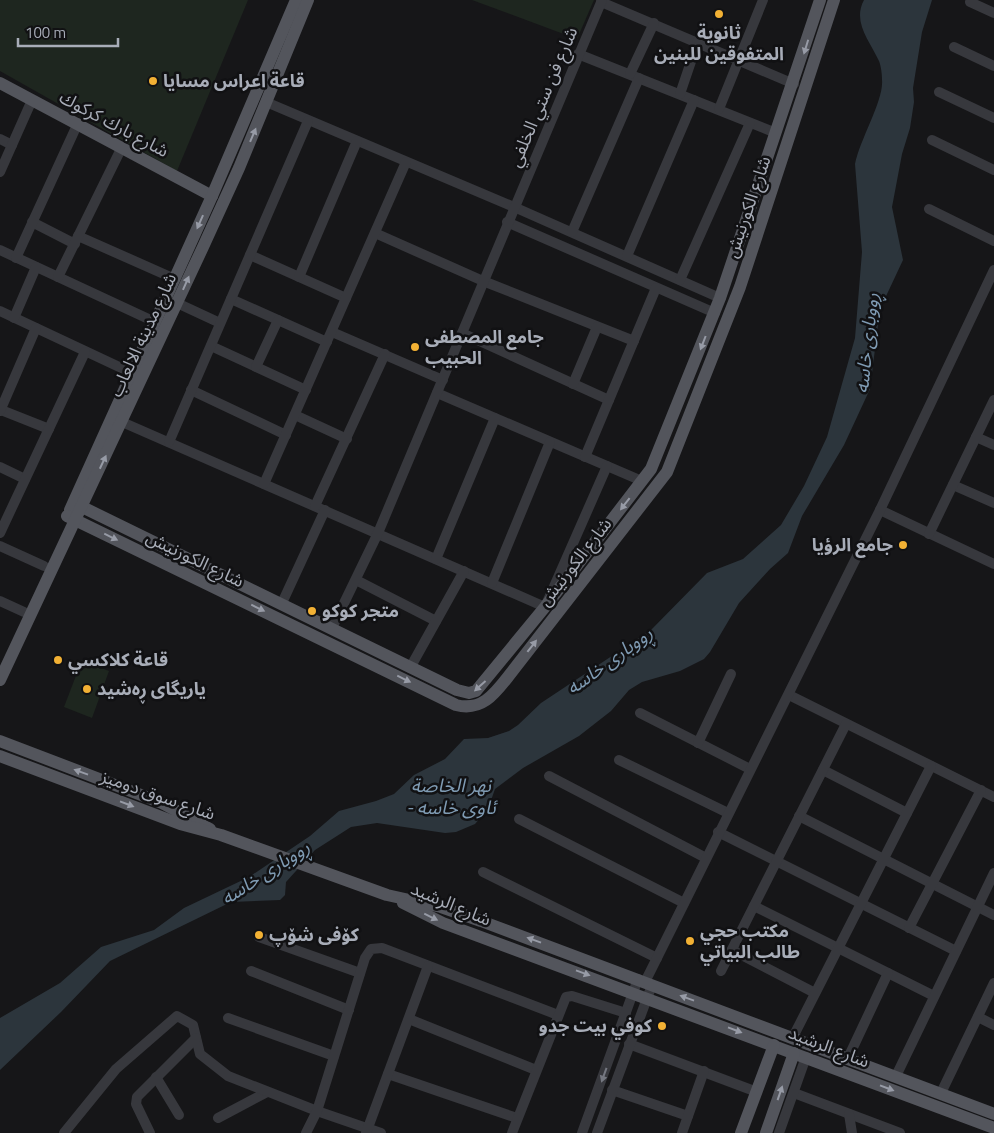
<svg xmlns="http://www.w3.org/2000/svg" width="994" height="1133" font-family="'Titillium Web','Noto Sans Arabic',sans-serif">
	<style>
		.green { fill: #1e261f }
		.water { fill: #2c353c }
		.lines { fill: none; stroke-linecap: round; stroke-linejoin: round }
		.minor { stroke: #37383d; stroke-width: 10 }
		.major { stroke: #53555c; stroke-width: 12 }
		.oneway { fill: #979ba6 }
		.oneway2 { fill: #757881 }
		.poi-dot { fill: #f2b134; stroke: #111113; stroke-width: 2 }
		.labels { text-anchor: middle; stroke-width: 5; stroke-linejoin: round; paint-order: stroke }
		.poi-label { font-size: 18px; font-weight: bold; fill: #a8adb8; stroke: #111113; text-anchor: start }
		.street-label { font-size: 18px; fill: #a8adb8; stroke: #111113 }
		.water-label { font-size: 19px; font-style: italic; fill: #7f9bb3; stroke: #111113 }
	</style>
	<rect width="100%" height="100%" fill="#161618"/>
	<!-- green -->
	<g class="green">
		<path d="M 0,0 L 248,0 L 177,171 L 0,71 Z"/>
		<path d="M 472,0 L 594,0 L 577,39 Z"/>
		<path d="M 82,660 L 109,671 L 92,718 L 64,707 Z"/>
	</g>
	<!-- water -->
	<path class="water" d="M 864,0 L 932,0 L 922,32 L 913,88 L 914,102 L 910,128 L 902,154 L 892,207 L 903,260 L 880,309 L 870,389 L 844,445 L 802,516 L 788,553 L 770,569 L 739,603 L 710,652 L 704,659 L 680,671 L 642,682 L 629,690 L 611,711 L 579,736 L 523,768 L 495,789 L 488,809 L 475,824 L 456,832 L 445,833 L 377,823 L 351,827 L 315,850 L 286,882 L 285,895 L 280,900 L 231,902 L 110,961 L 61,1012 L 0,1070 L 0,1018 L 60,983 L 101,947 L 154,930 L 184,908 L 249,877 L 310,836 L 339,811 L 376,801 L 394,794 L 414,775 L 445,759 L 464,739 L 488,738 L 509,731 L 518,725 L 541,703 L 651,630 L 707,573 L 743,559 L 781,525 L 804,486 L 827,437 L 855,338 L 862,252 L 855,164 C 860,139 884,100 882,80 C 882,74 881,66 879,61 C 870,41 852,22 864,0 Z"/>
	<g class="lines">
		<!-- minor -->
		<g class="minor">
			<path d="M 601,2 L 794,84"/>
			<path d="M 970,2 L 994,13"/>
			<path d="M 954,47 L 994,66"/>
			<path d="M 578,54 L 776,133"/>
			<path d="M 630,74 L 654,23"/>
			<path d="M 939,92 L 994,118"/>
			<path d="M 680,94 L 698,41"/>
			<path d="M 266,102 L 514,207 L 720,298"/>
			<path d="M 719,109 L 763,0"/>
			<path d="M 0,139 L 12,145"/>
			<path d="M 932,140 L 994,170"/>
			<path d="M 0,172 L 32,100"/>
			<path d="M 929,209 L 994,241"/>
			<path d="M 32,222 L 75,244"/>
			<path d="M 507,222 L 715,313"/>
			<path d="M 572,232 L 639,78"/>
			<path d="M 375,233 L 483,281 L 634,341"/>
			<path d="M 78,236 L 175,279"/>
			<path d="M 0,250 L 155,322"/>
			<path d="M 250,255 L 346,298"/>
			<path d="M 627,256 L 694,100"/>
			<path d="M 16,258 L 78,123"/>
			<path d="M 58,277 L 122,147"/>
			<path d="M 299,277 L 357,141"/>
			<path d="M 680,280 L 750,123"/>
			<path d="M 231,299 L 327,342"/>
			<path d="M 177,303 L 220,323"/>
			<path d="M 0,311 L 132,373"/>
			<path d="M 14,318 L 36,267"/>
			<path d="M 332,332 L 443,380"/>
			<path d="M 462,333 L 609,400"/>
			<path d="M 211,346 L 306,390"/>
			<path d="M 256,367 L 278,320"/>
			<path d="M 573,384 L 597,327"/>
			<path d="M 191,390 L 286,435"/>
			<path d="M 437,393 L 642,481"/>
			<path d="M 1,410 L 49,429"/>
			<path d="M 0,411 L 36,328"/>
			<path d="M 295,415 L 347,439"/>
			<path d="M 122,422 L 545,607 L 607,466"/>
			<path d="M 976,437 L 994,445"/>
			<path d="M 169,442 L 308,121"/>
			<path d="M 585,457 L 656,288"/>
			<path d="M 0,467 L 25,479"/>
			<path d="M 264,484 L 406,162"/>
			<path d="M 953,485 L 994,503"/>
			<path d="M 315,506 L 385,354"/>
			<path d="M 880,510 L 994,564"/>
			<path d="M 0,533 L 85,352"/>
			<path d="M 929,534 L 994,400"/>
			<path d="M 0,546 L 44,566"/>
			<path d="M 436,559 L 495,418"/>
			<path d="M 356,580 L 436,621"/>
			<path d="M 492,583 L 550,442"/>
			<path d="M 0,601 L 24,612"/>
			<path d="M 282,603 L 325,510"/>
			<path d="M 332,628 L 378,533 L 602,0"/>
			<path d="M 410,668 L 464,571"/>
			<path d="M 789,695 L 994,797"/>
			<path d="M 640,713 L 750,769"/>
			<path d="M 698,743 L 731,674"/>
			<path d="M 619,760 L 728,813"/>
			<path d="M 823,770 L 907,813"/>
			<path d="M 549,776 L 706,858"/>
			<path d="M 799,816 L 994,915"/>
			<path d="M 519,819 L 684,903"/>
			<path d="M 718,832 L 956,951"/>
			<path d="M 483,872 L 657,958"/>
			<path d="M 754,906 L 934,996"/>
			<path d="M 909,928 L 981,790"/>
			<path d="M 259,937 L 360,973"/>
			<path d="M 732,950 L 815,993"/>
			<path d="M 251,971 L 349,1010"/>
			<path d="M 721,971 L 846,724"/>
			<path d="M 645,982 L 880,510 L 994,270"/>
			<path d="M 978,1017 L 994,1025"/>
			<path d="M 228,1018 L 334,1056"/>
			<path d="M 409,1019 L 536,1070"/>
			<path d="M 793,1037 L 931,766"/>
			<path d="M 629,1044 L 757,1092"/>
			<path d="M 848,1058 L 888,973"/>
			<path d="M 388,1074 L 517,1118"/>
			<path d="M 896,1076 L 994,873"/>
			<path d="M 156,1077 L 179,1115"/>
			<path d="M 612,1090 L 688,1116"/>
			<path d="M 794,1093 L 900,1133"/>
			<path d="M 941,1093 L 994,983"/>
			<path d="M 849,1114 L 852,1133"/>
			<path d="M 218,1118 L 267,1092"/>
			<path d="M 64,1133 L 116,1069 L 177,1016 L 193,1025 L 200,1054 L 228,1076 L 317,1111 L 381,1133"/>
			<path d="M 150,1133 L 136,1104 L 137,1097 L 196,1038"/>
			<path d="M 306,1133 L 317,1111 L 365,958 L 371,949 L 382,948 L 558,1015"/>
			<path d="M 366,1133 L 428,966"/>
			<path d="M 512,1133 L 566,997 L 572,996 L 626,1013"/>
			<path d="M 582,1133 L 638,979"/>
			<path d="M 597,1133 L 652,985"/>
			<path d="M 682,1133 L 704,1071"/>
			<path d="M 779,1133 L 806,1057"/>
		</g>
		<!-- major -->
		<g class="major">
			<path d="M 0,83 L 212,196"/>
			<path d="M 74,503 L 457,690 L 469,693 L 476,691 L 545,607 L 651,469 L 720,298 L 820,0"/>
			<path d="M 70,510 L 212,196 L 296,0"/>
			<path d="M 67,516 L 456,705 C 483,712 496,692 511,673 L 667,472 L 740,287 L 834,0"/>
			<path d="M 0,680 L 203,247 L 239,168 L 308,0"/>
			<path d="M 0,741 L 162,803 L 210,829"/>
			<path d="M 0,756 L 180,824 L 221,835 L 387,895 L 441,907 L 481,921 L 994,1114"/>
			<path d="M 403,903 L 443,923 L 994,1128"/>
			<path d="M 741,1133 L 774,1045"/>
			<path d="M 766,1133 L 794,1053"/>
		</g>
	</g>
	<!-- one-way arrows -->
	<defs><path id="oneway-solid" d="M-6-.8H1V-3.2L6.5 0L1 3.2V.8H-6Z" transform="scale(1.25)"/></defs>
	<g class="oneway">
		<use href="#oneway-solid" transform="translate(806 47) rotate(107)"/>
		<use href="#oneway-solid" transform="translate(253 135) rotate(-67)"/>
		<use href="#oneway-solid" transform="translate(200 222) rotate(114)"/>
		<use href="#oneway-solid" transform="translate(186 283) rotate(-66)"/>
		<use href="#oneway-solid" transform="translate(703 343) rotate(111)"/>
		<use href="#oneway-solid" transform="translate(103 462) rotate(-65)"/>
		<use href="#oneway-solid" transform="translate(625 504) rotate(128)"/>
		<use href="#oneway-solid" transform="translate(111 537) rotate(26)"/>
		<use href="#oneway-solid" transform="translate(258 608) rotate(26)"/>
		<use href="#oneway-solid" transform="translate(532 646) rotate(-52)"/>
		<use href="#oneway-solid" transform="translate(404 679) rotate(26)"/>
		<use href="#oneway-solid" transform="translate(480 686) rotate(138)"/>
		<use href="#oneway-solid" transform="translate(81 772) rotate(-160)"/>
		<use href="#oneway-solid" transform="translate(127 804) rotate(21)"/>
		<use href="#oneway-solid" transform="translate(431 917) rotate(26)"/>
		<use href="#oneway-solid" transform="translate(534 940) rotate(-160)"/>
		<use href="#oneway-solid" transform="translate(583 973) rotate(20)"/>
		<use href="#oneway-solid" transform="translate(687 998) rotate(-160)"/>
		<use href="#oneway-solid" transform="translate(735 1030) rotate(21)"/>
		<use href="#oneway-solid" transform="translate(887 1088) rotate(21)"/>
		<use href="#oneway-solid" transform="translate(780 1093) rotate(-71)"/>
	</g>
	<use class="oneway2" href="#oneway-solid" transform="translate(604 1075) rotate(110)"/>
	<!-- markers -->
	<g class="poi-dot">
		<circle cx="719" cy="14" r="5"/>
		<circle cx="153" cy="81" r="5"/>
		<circle cx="415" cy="347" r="5"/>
		<circle cx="903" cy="545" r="5"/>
		<circle cx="312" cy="611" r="5"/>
		<circle cx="58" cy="660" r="5"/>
		<circle cx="87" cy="689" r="5"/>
		<circle cx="259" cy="935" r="5"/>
		<circle cx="690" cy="941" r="5"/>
		<circle cx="662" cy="1026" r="5"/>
	</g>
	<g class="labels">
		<!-- poi labels -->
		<g class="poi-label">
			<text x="719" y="39" text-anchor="middle">ثانوية<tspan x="719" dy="21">المتفوقين للبنين</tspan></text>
			<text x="163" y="87">قاعة اعراس مسايا</text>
			<text x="425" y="343">جامع المصطفى<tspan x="425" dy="21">الحبيب</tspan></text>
			<text x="893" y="551" text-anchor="end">جامع الرؤيا</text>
			<text x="322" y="617">متجر كوكو</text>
			<text x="68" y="666">قاعة كلاكسي</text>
			<text x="97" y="695">یاریگای ڕەشید</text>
			<text x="700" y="937">مكتب حجي<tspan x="700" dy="21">طالب البياتي</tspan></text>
			<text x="269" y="941">کۆفی شۆپ</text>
			<text x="652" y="1032" text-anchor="end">كوفي بيت جدو</text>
		</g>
		<!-- street labels -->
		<g class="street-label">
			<text transform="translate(543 97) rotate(-67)" y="6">شارع فن ستي الخلفي</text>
			<text transform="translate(114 124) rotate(28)" y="6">شارع بارك كركوك</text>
			<text transform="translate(748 207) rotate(-71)" y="6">شارع الكورنيش</text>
			<text transform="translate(143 335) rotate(-65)" y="6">شارع مدينة الالعاب</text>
			<text transform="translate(195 559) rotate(26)" y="6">شارع الكورنيش</text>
			<text transform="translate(575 562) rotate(-52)" y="6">شارع الكورنيش</text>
			<text transform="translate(158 795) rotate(19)" y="6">شارع سوق دوميز</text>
			<text transform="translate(451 904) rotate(23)" y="6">شارع الرشيد</text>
			<text transform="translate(829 1047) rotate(21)" y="6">شارع الرشيد</text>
		</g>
		<!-- water labels -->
		<g class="water-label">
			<text transform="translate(866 343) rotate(-84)" y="7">ڕووباری خاسە</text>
			<text transform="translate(609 660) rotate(-36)" y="7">ڕووباری خاسە</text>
			<text x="451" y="792">نهر الخاصة<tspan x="451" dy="22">- ئاوی خاسە</tspan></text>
			<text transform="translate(265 872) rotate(-33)" y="7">ڕووباری خاسە</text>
		</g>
	</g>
	<!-- scale -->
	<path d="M18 38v8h100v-8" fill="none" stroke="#a8adb8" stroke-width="2.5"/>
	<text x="25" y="38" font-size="15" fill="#a8adb8" stroke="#111113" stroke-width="4" paint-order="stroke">100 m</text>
</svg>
